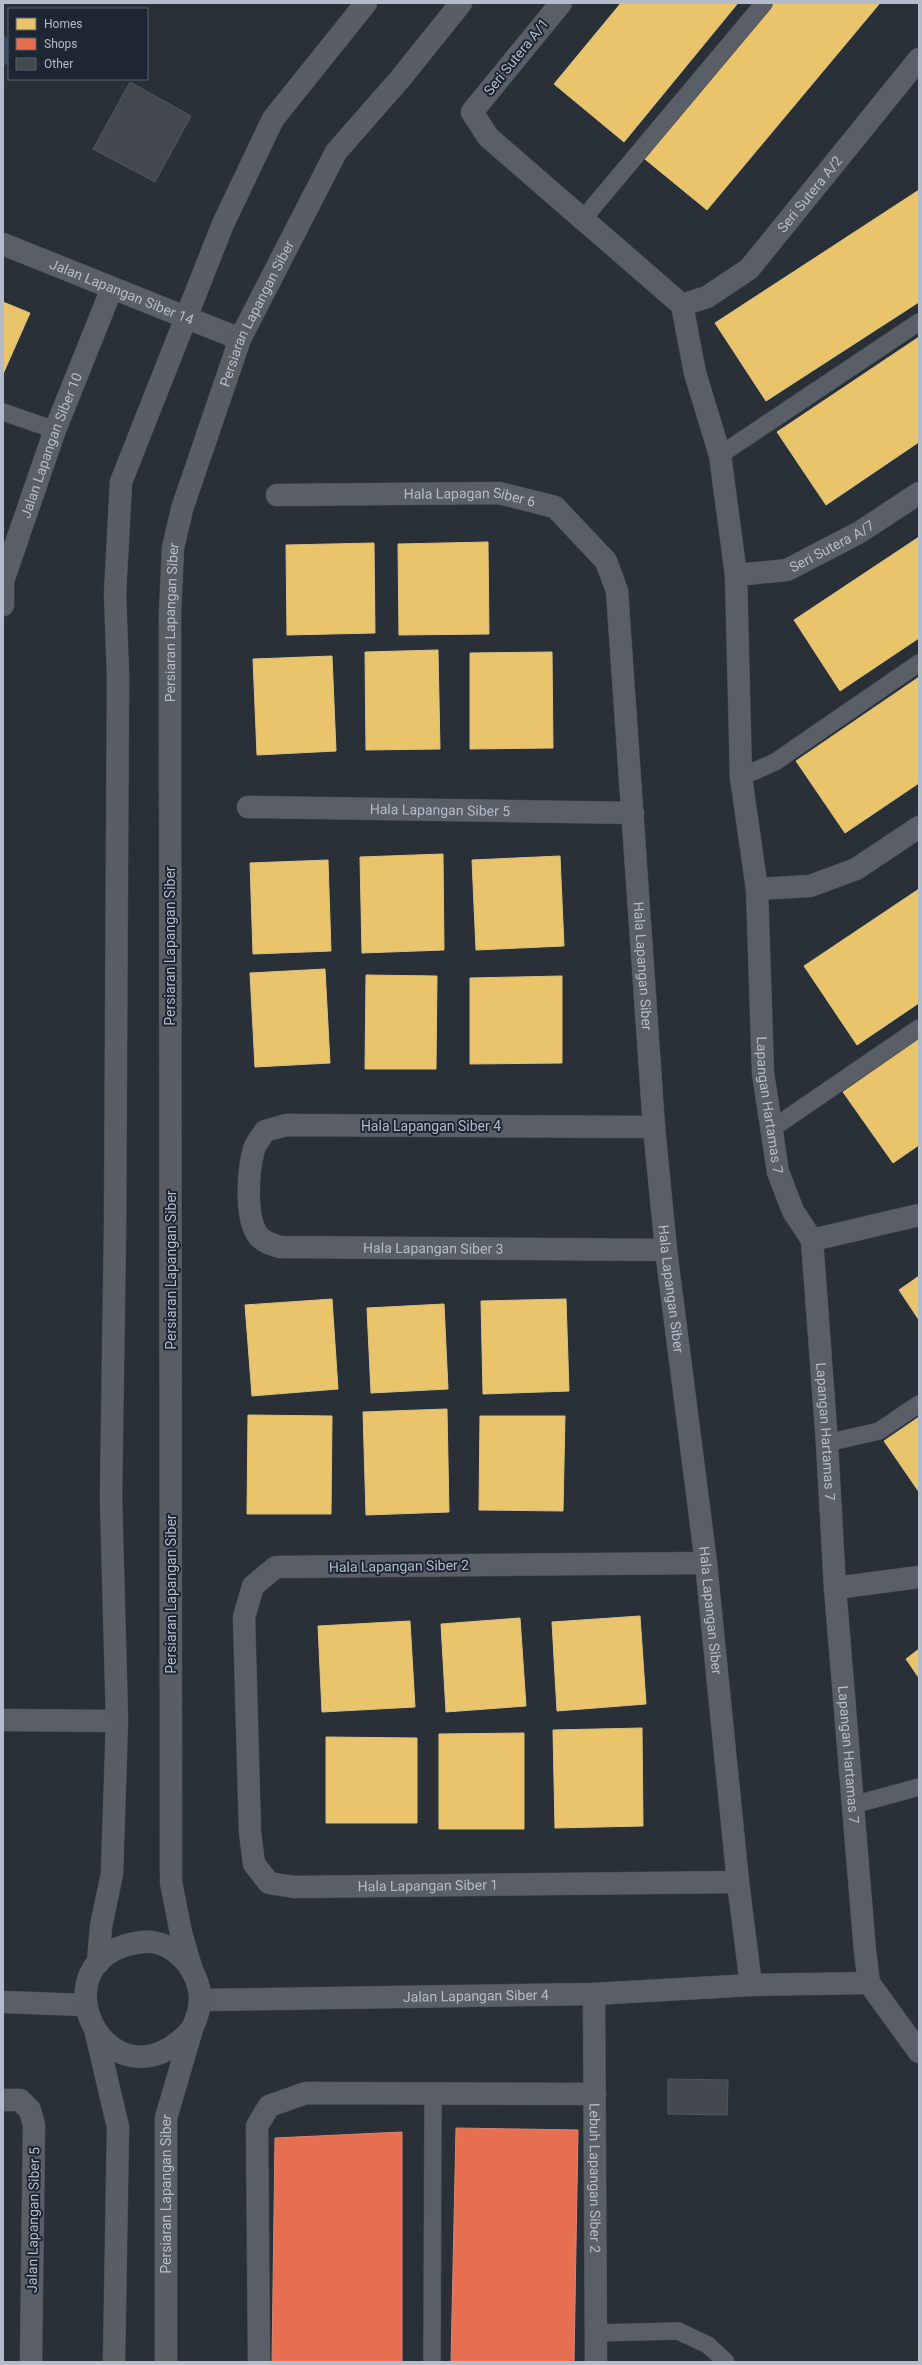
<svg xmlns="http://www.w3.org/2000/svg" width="922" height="2365" viewBox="0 0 922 2365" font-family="Roboto,sans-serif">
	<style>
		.water { fill: #384963 }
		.homes { fill: #e9c46a; stroke: #d9c286 }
		.shops { fill: #e76f51; stroke: #d88675 }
		.building { fill: #444950; stroke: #52575f }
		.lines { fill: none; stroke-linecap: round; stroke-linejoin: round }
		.lane-casing { stroke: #484c53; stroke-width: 18 }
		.street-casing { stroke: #484c53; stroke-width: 23 }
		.secondary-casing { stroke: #484c53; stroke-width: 23 }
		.lane { stroke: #5a5e66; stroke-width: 17 }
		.street { stroke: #5a5e66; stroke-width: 22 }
		.secondary { stroke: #595d64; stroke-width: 22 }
		.labels { text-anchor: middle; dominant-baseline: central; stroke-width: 4; stroke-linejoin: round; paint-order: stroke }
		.street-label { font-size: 14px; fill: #b4bcc9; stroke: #1d2633 }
	</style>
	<rect width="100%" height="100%" fill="#2a3038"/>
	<path class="water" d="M3,34L9,40V63L3,66Z"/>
	<path class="homes" d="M621,3H738L624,142L554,84Z
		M767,3H880L707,210L640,155Z
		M919,190V302L766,401L715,323Z
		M3,302L30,313L3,374Z
		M919,337V442L826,505L777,432Z
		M919,537V638L840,691L794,620Z
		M488,542L489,634L399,635L398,544Z
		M374,543L375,633L287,635L286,545Z
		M438,650L440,749L366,750L365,652Z
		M552,652L553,748L470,749V653Z
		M332,656L336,751L257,755L253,659Z
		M919,677V783L845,833L796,761Z
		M443,854L444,950L362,953L360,857Z
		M560,856L564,946L476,950L472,860Z
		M328,860L331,951L253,954L250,863Z
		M919,889V1003L857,1045L804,966Z
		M325,969L330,1063L255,1067L250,973Z
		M366,975L437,976L436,1069H365Z
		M562,976V1063L470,1064V978Z
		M919,1039V1145L893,1163L843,1092Z
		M919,1276V1320L899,1290Z
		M332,1299L338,1389L252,1396L245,1305Z
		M566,1299L569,1391L483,1394L481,1301Z
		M444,1304L448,1389L371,1393L367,1308Z
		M447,1409L449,1512L366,1515L363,1412Z
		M248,1415L332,1416L331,1514H247Z
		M480,1416H565L563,1511L479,1510Z
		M919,1417V1492L884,1441Z
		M640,1616L646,1704L557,1711L552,1622Z
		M520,1618L526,1706L446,1712L441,1624Z
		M410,1621L415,1707L322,1712L318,1626Z
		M919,1649V1678L906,1659Z
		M642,1728L643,1826L555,1828L553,1730Z
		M524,1733V1829H439V1734Z
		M326,1737L417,1738V1823H326Z"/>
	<path class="shops" d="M456,2128L578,2130L574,2362H451Z
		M402,2132V2362H272L275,2138Z"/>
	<path class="building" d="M130,82L191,116L155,182L93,149Z
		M668,2079L728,2080L727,2115L668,2114Z"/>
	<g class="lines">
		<g class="lane-casing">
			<path id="lane" d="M583,219L764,3
				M3,412L55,430
				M720,455L919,322
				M741,777L775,762L919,663
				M770,1130L919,1028
				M827,1443L879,1431L919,1404
				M853,1805L919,1787
				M596,2333L678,2331L708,2345L726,2362
				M432,2362L433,2094"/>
		</g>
		<g class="street-casing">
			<g id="street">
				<path id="s1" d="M561,3L472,112L488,137L682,305L695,373L720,455L736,575L741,777L757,889L763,1073L778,1172L793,1211L812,1240L827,1443L835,1588L865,1951L869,1983L919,2052"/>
				<path id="s2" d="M3,244L240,339"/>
				<path id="s3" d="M682,305L707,297L749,269L919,59"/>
				<path id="s4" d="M277,495L499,493L555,507L606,561L617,591L654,1127L666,1250L706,1563L738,1882L751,1985"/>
				<path id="s5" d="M736,575L787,570L860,532L919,493"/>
				<path id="s6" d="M3,605V581L35,488L55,430L112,288"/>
				<path id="s7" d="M248,807L633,813"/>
				<path d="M757,889L810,886L856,869L919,827"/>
				<path id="s8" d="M654,1127L286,1125L265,1131C262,1136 256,1143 254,1149C248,1170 245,1215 257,1234C262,1242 271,1244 280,1247L666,1250"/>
				<path d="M812,1240L919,1215"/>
				<path id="s9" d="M706,1563L276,1567L253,1586L244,1617L250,1832L254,1864L269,1883L294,1887L738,1882"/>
				<path d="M835,1588L919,1577"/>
				<path d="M3,1720L117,1721"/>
				<path id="s10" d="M594,1994L596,2362"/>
				<path id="s11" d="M200,2000L594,1994L751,1985L869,1983"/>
				<path d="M3,2002L85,2005"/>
				<path d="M3,2100H20L30,2110L34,2125L31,2362"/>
				<path d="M259,2362L257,2126L269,2106L306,2093L595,2094"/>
			</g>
		</g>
		<g class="secondary-casing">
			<g id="secondary">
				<path d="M98,1963L101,1926L112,1874L117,1721L111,1497L115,1230L118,675L115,594L121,482L223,224L273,119L366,3"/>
				<path id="s12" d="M191,1967L181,1933L171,1882L170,614L173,548L182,509L240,339L336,152L400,79L461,3"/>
				<path d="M96,2033L118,2127L114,2362"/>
				<path id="s13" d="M166,2362V2118L192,2029C196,2020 200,2010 200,2000C201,1971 173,1938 142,1942C28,1956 109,2121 192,2029"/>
			</g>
		</g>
		<use href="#lane" class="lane"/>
		<use href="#street" class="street"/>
		<use href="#secondary" class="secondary"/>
	</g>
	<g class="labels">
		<g class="street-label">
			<text transform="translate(516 57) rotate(-51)">Seri Sutera A/1</text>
			<text stroke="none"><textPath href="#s3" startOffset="173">Seri Sutera A/2</textPath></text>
			<text stroke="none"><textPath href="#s2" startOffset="128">Jalan Lapangan Siber 14</textPath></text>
			<text stroke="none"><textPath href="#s12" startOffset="1671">Persiaran Lapangan Siber</textPath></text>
			<text stroke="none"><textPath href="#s6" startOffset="168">Jalan Lapangan Siber 10</textPath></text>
			<text stroke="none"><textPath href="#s4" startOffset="193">Hala Lapagan Siber 6</textPath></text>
			<text stroke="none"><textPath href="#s5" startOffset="102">Seri Sutera A/7</textPath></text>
			<text stroke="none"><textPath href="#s12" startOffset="1347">Persiaran Lapangan Siber</textPath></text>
			<text stroke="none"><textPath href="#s7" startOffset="192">Hala Lapangan Siber 5</textPath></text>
			<text transform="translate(170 946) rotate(-90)">Persiaran Lapangan Siber</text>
			<text stroke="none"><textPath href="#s4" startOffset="762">Hala Lapangan Siber</textPath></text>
			<text stroke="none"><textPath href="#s1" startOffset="1235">Lapangan Hartamas 7</textPath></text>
			<text x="431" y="1126">Hala Lapangan Siber 4</text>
			<text stroke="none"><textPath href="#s8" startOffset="678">Hala Lapangan Siber 3</textPath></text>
			<text transform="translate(171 1270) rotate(-90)">Persiaran Lapangan Siber</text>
			<text stroke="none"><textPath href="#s4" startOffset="1086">Hala Lapangan Siber</textPath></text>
			<text stroke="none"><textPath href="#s1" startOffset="1571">Lapangan Hartamas 7</textPath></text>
			<text transform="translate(399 1566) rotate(-1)">Hala Lapangan Siber 2</text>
			<text transform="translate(171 1594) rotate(-90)">Persiaran Lapangan Siber</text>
			<text stroke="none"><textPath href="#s4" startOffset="1410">Hala Lapangan Siber</textPath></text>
			<text stroke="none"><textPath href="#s1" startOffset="1895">Lapangan Hartamas 7</textPath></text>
			<text stroke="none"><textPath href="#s9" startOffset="923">Hala Lapangan Siber 1</textPath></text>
			<text stroke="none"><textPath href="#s11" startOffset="276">Jalan Lapangan Siber 4</textPath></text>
			<text stroke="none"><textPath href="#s10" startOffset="184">Lebuh Lapangan Siber 2</textPath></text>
			<text stroke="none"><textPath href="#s13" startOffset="168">Persiaran Lapangan Siber</textPath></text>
			<text transform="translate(33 2220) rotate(-89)">Jalan Lapangan Siber 5</text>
		</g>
	</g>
	<rect width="922" height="2365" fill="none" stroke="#b4bcc9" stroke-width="8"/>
	<rect x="8" y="8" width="140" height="72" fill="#1d2633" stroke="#59626f"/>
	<rect x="16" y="18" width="20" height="12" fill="#e9c46a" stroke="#59626f"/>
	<text x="44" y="28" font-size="12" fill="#b4bcc9">Homes</text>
	<rect x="16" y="38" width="20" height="12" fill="#e76f51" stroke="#59626f"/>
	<text x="44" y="48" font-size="12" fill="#b4bcc9">Shops</text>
	<rect x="16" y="58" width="20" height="12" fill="#444950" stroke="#59626f"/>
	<text x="44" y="68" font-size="12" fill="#b4bcc9">Other</text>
</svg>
